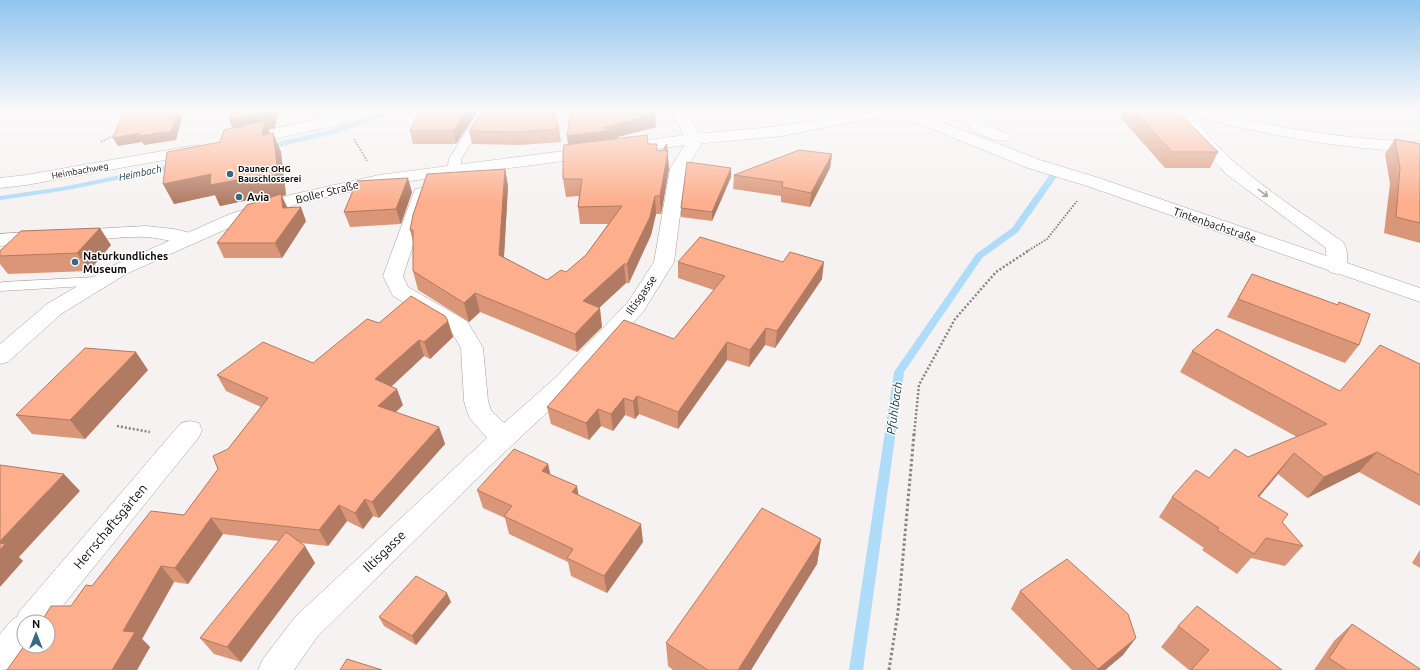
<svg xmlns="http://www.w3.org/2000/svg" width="1420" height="670" viewBox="0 0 1420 670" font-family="Ubuntu,sans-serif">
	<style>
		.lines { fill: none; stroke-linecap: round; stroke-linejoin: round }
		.stream { fill: #aedcf9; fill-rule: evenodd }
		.service-casing { stroke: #a4a19f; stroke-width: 1 }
		.minor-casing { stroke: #a4a19f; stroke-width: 1 }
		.tertiary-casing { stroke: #a4a19f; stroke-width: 1 }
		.secondary-casing { stroke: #a4a19f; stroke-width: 1 }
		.path-far2 { stroke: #878483; stroke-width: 2; stroke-dasharray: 1.5 1.5; stroke-linecap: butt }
		.path-far1 { stroke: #878483; stroke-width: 2.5; stroke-dasharray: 2 2; stroke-linecap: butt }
		.path { stroke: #878483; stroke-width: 3; stroke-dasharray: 2.5 2.5; stroke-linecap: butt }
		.service { fill: #fff; fill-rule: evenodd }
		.minor { fill: #fff; fill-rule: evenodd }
		.tertiary { fill: #fff; fill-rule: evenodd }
		.secondary { fill: #fff; fill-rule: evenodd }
		.wall { fill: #da9678 }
		.shaded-wall { fill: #b17a62 }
		.building { fill: #fdae8c; stroke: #b17a62 }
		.oneway { stroke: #9e9e9d }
		.poi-dot { fill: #366986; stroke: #fff; stroke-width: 1.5 }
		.labels { text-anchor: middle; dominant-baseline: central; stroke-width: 3; stroke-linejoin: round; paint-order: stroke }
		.far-poi-label { font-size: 9px; font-weight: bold; fill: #0d0c0b; stroke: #fff; text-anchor: start }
		.far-street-label { font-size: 9px; fill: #0d0c0b; stroke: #fff }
		.far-water-label { font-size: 10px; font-style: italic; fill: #14384c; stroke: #fff }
		.street-label { font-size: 11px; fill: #0d0c0b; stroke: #fff }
		.poi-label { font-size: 11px; font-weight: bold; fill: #0d0c0b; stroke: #fff; text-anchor: start }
		.water-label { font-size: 12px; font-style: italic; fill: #14384c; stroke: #fff }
		.near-street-label { font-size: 13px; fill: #0d0c0b; stroke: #fff }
	</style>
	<rect width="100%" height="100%" fill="#f6f2f1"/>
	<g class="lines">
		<path class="stream" d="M390,111H398L334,134L265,150L261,148L262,146L329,130Z
			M179,163H182V167L62,191L0,200V196L62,187Z
			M1051,173H1057L1058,175L1018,232L982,258L904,372L863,670H849L894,372L976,254L1012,228Z"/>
		<g class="service-casing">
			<path id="service" d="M479,111H491L461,159V170L459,173H449L447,170L449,159Z
				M97,277L103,279L105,282L103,285L0,291V283L3,282Z"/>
		</g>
		<g class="minor-casing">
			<path id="minor" d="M357,111H380L377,114L339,125L244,145L238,143L236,140L238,137L244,135Z
				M671,111H686L702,139V143L686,169L674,262L643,312L572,389L490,466L317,637L294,670H258L263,659L295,617L487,438L471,420L468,414L464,401L461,348L451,331L393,296L383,276L415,189L421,188L427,189L430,193L403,276L408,287L467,321L483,348L488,401L491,410L504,423L556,377L628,302L654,262L670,169L686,143V139Z
				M1181,111C1211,106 1248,121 1277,126C1325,135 1372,140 1420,142V152C1344,149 1271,136 1198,117C1208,154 1310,218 1343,242C1348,249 1349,265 1344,272L1337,274L1330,272L1327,268L1326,248L1226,174L1195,140L1184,123Z
				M197,145L203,147L205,150L203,153L26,185L0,188V178L26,175Z
				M146,226L174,229L194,234L196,238L194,242C183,245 161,238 147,237C123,236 99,240 75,242L68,240L66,236L68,232L75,230Z
				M42,231L49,233L51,237L49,241L0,246V234Z
				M190,421L199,423L202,430L199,437L48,624V622H24V646H30L11,669L0,670V634L13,619L17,617L19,612L181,423Z"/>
		</g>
		<g class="tertiary-casing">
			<path id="tertiary" d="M953,111H965L989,126L1008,134L1010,137L1008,140C991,145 967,125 954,116L951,113Z
				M920,114L1040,160L1099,178L1420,288V302L1087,186L1028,168L915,122L912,119L915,116Z"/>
		</g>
		<g class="secondary-casing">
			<path id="secondary" d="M861,111H905L928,115L944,114L952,111H969L960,119L938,124L918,123L894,117L866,119L782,136L694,144L379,185L301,203L242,222L126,274L61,314L8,362L0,364V344L47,304L112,266L230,214L290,195L379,175L694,134L782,126Z"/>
		</g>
		<path class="path-far2" d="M568,111L571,117
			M354,139L367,161
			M101,142L116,134
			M1026,252L1047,239L1077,201"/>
		<path class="path-far1" d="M117,426L150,432
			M914,435L919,385L955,319L996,272L1028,251"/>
		<path class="path" d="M889,670L898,612L914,434"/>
		<use href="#service" class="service"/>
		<use href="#minor" class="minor"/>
		<use href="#tertiary" class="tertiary"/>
		<use href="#secondary" class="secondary"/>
	</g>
	<path class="wall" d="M232,111H278L275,128L268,129L270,133L281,152L286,195L282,196L287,208L306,221L282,258H224L217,243L268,199L267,196L220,206L215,195L174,204L220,142L233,128L229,120Z
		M419,111H478L456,144H413L410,131Z
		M1124,111H1177L1218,152L1210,168H1165L1121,118Z
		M655,114L656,127L618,137V138L648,144L657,150L667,151L669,169L661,214H656L651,235L629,283H626L599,308L602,327L577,352L480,312L469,322L418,290L413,271V241L410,230L505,169L508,186L504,257L547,280L566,272L586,255L608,224H580L578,207L579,196L566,197L563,179L568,145L567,136Z
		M559,129L561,142L520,145L472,144L469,131Z
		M1395,139L1420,144V243L1384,233L1390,184L1385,154Z
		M832,154L830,168L810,207L781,202V196L733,189L734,175Z
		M731,177L712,221L681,217V208Z
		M412,192L401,224L350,227L344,212Z
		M111,245L89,271L8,274L0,264V251Z
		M678,262L822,279L775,348L765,345L749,367L727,360L678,429L639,414L635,419L625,415L613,431L601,426L589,440L551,424L547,407L674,339L714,290L678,278Z
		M1252,274L1337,305L1339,302L1359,345L1345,363L1227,317Z
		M448,321L453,337L430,359L424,356L391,387L403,405L396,412L439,427L445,444L379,518L373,516L363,529L347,521L328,546L301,543L315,563L241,662L214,654L200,638L279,541L223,534L188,584L174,582L142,639L150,647L137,670H7L92,586L184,515L218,469L228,449L261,407L226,391L217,375L313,363L379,323Z
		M1192,351L1340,391L1420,364V506L1359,472L1307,498L1278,474L1259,497L1282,522L1303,546L1285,566L1251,558L1237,574L1202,550L1204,548L1159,517L1172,497L1248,457L1297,437L1180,372Z
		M148,370L85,439L32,434L16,415Z
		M548,464L550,474L643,542L607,593L571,576L568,562L509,534L505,518L483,508L477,490Z
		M821,539L817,564L751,670H673L668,666L666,643Z
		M1420,550V568L1412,563Z
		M1020,591L1123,655L1105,670H1072L1011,609Z
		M451,602L416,645L384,626L379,617Z
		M1352,624L1420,670H1314L1334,641Z
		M1178,626L1282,670H1189L1161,647Z"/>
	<path class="shaded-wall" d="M178,111H184L176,140L144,145L142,142L118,146L113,138L140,133Z
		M269,111H278L275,128L268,129L273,141L236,135L229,120Z
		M467,111H478L456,144L453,131Z
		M655,114L656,127L618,137V142L569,149L567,136L603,128Z
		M273,133L281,152L286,195L282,196L288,209L289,222L268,200L267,196L220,206L215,195L174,204L163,184L211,174L263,175Z
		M667,144L669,169L661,214L660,196L665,151Z
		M832,154L830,168L810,207L811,193Z
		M731,168V177L712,221V212Z
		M505,169L508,186L503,273L499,255Z
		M408,178L412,192L401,224L396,209Z
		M655,196L656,214L651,235L629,283L627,264Z
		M301,207L306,221L282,258L275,243Z
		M100,228L111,245L89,271L77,253Z
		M824,262L822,279L775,348L777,331Z
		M624,264L626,283L586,320L583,301Z
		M475,293L480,312L469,322L464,303Z
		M600,308L602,327L577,352L575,334Z
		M448,321L453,337L430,359L424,342Z
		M766,328L765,345L749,367L750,350Z
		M419,340L424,356L381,396L375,379Z
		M727,342V360L678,429V412Z
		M136,352L148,370L85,439L70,420Z
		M397,389L403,405L385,422L378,406Z
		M637,396L639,414L635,419L633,401Z
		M624,398L625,415L613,431L611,414Z
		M598,409L601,426L589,440L586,423Z
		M439,427L445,444L379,518L372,502Z
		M1377,452L1359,472L1307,498L1324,477Z
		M1294,453L1278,474L1242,517L1258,496Z
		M548,464L552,482L542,471Z
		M64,474L80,491L19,557L23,561L0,587V541Z
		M577,486L580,504L572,492Z
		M365,499L373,516L363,529L355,513Z
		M339,505L347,521L328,546L319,530Z
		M211,518L223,534L188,584L175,568Z
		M641,524L643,542L607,593L604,576Z
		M821,539L817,564L751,670H738Z
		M305,546L315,563L241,662L227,647Z
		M161,566L174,582L142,639L150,647L137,670H112L123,631Z
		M447,593L451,602L416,645L412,636Z
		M1136,638L1123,655L1105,670H1097Z"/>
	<path class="building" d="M124,111H178L171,131L139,136L140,133L113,138Z
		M232,111H269V112L229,120Z
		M419,111H467L453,131H410Z
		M482,111H553L559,129L517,132L469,131Z
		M571,111H654L655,114L603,128L617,129L567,136Z
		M1134,111H1177L1218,152H1172Z
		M265,121L262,135L273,133L278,174L259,180L263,175L210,185L211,174L163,184L167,152L220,142L224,130Z
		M647,135L648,144H657L656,150L662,151L667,144L665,151H668L660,196H655L650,217L627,264H624L583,301L600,308L575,334L475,293L464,303L413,271V230H410L413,215L427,174L505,169L499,255L547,280L561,270L566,272L586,255L622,206L578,207L582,179H563V154L564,145Z
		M1395,139L1420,144V223L1396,217L1400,168Z
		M799,150L832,154L811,193L782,187L783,182L734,175Z
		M687,162L731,168L712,212L681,208Z
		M408,178L396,209L344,212L357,181Z
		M281,194L283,208L301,207L275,243H217L247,205Z
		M100,228L77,253L0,256V251L21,231Z
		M700,237L783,262L790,252L824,262L777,331L766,328L750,350L727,342L678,412L637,396L633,401L624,398L611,414L598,409L586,423L547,407L624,320L674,339L725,276L678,262Z
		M1252,274L1338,305L1339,302L1370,314L1359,345L1238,299Z
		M411,296L445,316L448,321L424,342L419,340L375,379L397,389L378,406L439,427L372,502L365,499L355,513L339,505L319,530L211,518L175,568L161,566L123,631L135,632L112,670H7L24,646H48V622H41L51,606H71L86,585L92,586L151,511L184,515L218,469L213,456L228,449L268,398L217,375L263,342L313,363L367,319L379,323Z
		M1217,329L1340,391L1380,345L1420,364V475L1377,452L1324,477L1294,453L1258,496L1288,514L1282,522L1303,546L1266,538L1254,554L1217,530L1219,528L1172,497L1196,470L1209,478L1235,449L1248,457L1327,424L1192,351Z
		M85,348L136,352L70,420L16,415Z
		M514,449L548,464L542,471L577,486L572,492L641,524L604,576L567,558L573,549L504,516L512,506L477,490Z
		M0,465L64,474L0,541Z
		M762,508L821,539L738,670H708L666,643Z
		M286,532L305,546L227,647L200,638Z
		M0,543L5,544L0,550Z
		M1067,559L1128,614L1136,638L1098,669L1020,591Z
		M416,576L447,593L412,636L379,617Z
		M1197,606L1282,670H1191L1209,650L1178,626Z
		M1352,624L1420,669V670H1347L1329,658Z
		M347,659L382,670H340Z"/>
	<defs><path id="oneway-shaft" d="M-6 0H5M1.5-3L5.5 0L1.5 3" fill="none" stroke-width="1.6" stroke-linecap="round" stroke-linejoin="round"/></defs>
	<use class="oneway" href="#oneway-shaft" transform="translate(1263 193) rotate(37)"/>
	<linearGradient id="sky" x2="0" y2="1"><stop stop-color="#91c4ef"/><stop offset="0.54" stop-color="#fbf9f9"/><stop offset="1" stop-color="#fbf9f9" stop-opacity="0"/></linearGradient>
	<rect width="1420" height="204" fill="url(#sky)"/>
	<g class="poi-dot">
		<circle cx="230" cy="174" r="4"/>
		<circle cx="239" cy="197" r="4"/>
		<circle cx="75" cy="262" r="4"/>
	</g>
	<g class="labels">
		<g class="far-poi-label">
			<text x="238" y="169">Dauner OHG<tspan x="238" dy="10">Bauschlosserei</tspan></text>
		</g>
		<g class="far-street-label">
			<text transform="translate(80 171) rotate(-10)">Heimbachweg</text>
		</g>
		<g class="far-water-label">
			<text transform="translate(140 173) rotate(-12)">Heimbach</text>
		</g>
		<g class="street-label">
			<text transform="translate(327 192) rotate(-14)">Boller Straße</text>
			<text transform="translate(1215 225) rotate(19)">Tintenbachstraße</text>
			<text transform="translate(641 295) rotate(-55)">Iltisgasse</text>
		</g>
		<g class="poi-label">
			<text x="247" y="197">Avia</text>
			<text x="83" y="256">Naturkundliches<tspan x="83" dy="13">Museum</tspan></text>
		</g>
		<g class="water-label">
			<text transform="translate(894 408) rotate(-82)">Pfuhlbach</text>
		</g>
		<g class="near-street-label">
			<text transform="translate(110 526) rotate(-50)">Herrschaftsgärten</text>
			<text transform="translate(384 551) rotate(-44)">Iltisgasse</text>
		</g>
	</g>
	<g transform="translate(36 634)"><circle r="19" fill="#ffffff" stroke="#9e9e9d"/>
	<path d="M0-3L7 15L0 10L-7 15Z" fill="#366986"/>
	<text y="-6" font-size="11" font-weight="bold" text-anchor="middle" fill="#0d0c0b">N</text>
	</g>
</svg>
